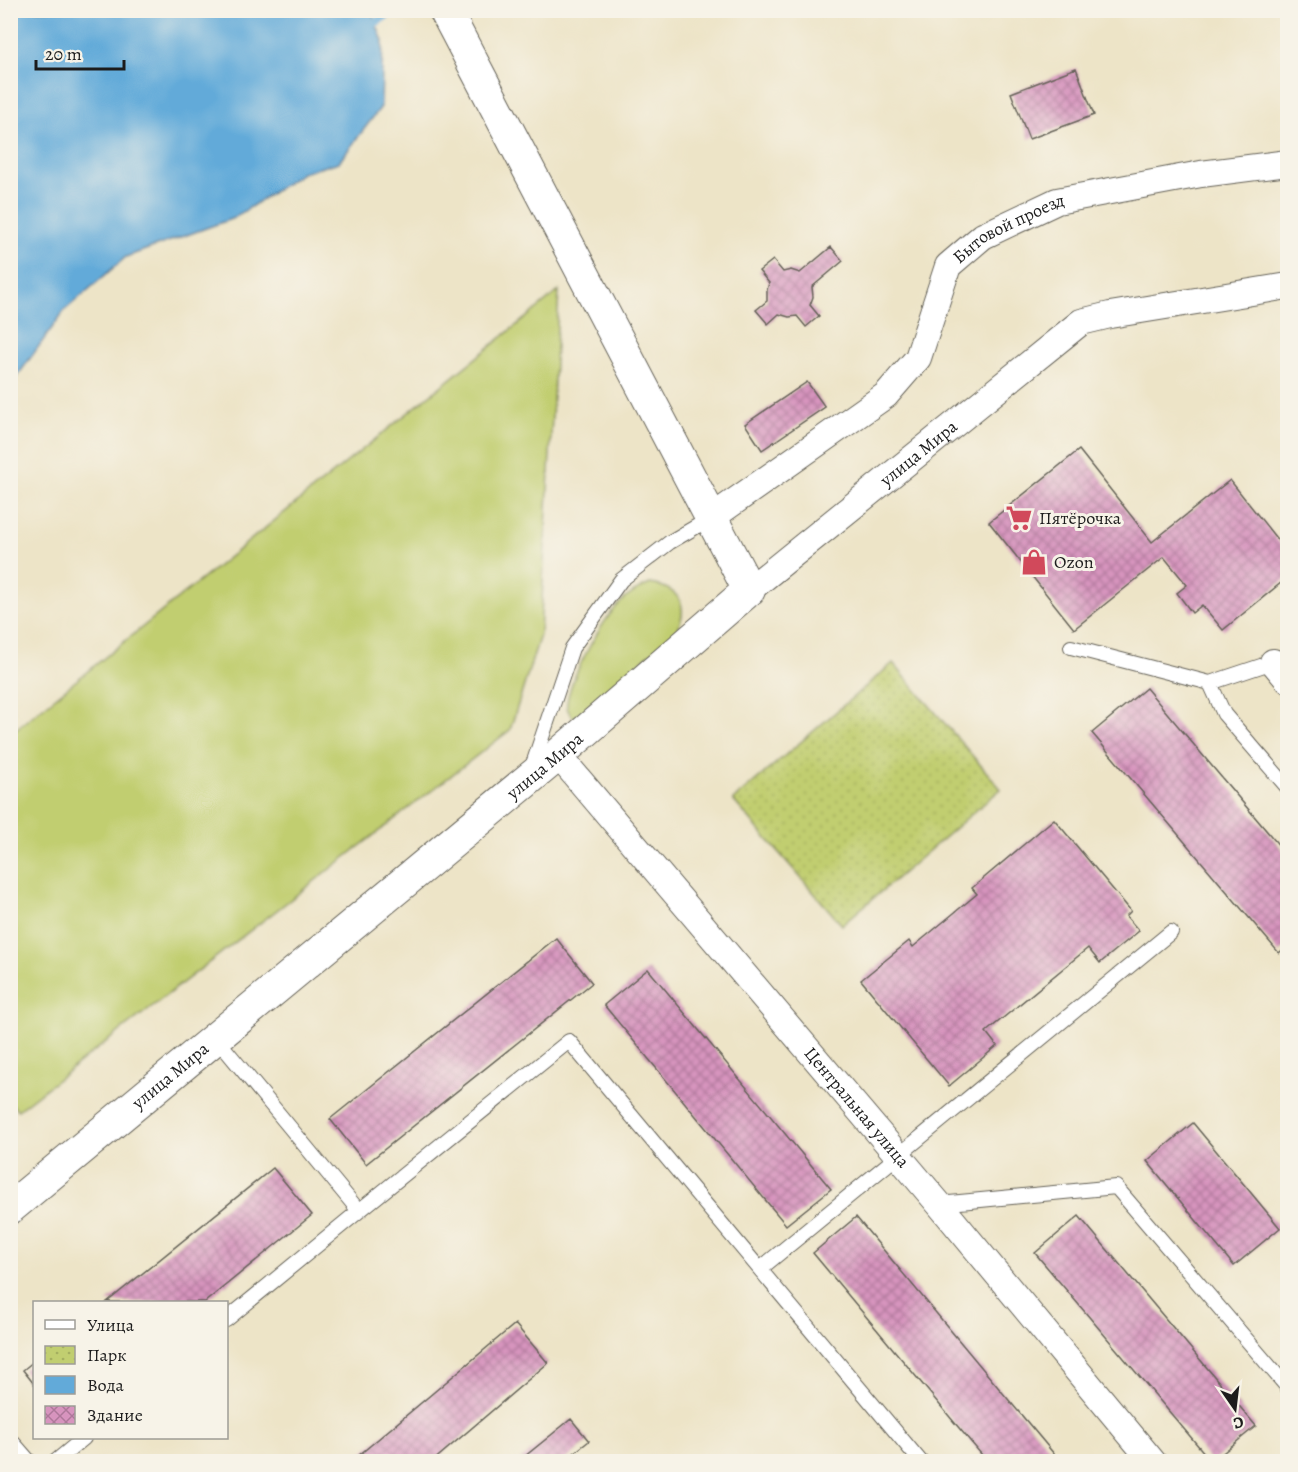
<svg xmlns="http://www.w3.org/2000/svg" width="1298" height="1472" viewBox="0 0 1298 1472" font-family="Alegreya,serif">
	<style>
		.grass { fill: #c1ce70; stroke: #6e7546; stroke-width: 1.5 }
		.park { fill: url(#park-dots); stroke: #6e7546; stroke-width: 1.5 }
		.water { fill: #62aad9; stroke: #3f637a; stroke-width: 1.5 }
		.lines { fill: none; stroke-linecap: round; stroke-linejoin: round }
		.stream { stroke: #62aad9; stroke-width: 9 }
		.building { fill: url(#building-cross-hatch) }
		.service-casing { stroke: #656258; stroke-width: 16 }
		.minor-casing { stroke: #656258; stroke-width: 28 }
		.tertiary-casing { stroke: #656258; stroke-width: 34 }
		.service { stroke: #fff; stroke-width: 14 }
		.minor { stroke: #fff; stroke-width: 26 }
		.tertiary { stroke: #fff; stroke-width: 32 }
		.labels { text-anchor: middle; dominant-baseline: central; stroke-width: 6; stroke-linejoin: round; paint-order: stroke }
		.street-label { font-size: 18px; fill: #1c1c1c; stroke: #f7f3e8 }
		.poi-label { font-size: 18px; fill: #1c1c1c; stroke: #f7f3e8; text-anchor: start }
	</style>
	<defs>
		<pattern id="park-dots" width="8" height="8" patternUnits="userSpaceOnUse" patternTransform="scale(1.5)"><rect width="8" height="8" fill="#c1ce70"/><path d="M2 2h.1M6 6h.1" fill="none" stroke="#a5b060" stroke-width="1.8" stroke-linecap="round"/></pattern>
		<pattern id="building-cross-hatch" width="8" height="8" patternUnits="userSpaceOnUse" patternTransform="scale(1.5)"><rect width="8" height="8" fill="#d794be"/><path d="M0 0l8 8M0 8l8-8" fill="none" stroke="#ae789a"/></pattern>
	</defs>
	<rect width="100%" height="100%" fill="#f7f3e8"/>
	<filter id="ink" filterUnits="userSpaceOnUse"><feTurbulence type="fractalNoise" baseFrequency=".0167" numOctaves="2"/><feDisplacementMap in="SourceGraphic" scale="12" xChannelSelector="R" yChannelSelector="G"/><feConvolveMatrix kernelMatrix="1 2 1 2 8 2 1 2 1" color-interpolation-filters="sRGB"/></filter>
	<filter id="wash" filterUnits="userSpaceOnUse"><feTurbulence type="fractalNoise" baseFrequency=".008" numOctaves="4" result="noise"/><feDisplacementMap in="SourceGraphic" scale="24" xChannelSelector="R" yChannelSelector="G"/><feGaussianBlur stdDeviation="1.35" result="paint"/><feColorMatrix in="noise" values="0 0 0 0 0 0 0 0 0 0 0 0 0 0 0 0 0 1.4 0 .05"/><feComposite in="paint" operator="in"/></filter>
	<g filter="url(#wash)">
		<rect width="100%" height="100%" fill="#ede4c7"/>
		<path class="grass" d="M559,291L540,635L510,730L18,1110L10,1103L11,733Z
			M650,584C680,588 690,606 676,632L574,718C569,713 566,709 567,702C571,676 601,622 619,604C629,594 638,589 650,584Z"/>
		<path class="park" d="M893,663L1001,789L842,925L733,800Z"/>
		<path class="water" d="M23,10L371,11L383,41L381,107L339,162L302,173L234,218L126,257L65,310L11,385L10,14Z"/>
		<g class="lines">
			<path class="stream" d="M376,22L394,10"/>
		</g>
		<g id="blocks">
			<path class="building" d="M1076,68L1094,115L1029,139L1011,93Z
				M831,247L843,261L812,287L813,297L810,305L819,316L806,327L797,316L789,317L779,314L768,324L756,310L767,301V290L769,283L759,271L773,260L783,272L791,270L800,273Z
				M807,382L825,407L762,450L745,424Z
				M1079,450L1152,542L1230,480L1287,552V578L1223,630L1202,605L1192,613L1177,593L1187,585L1164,557L1074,629L989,522Z
				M1146,688L1287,855V946L1279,953L1092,733Z
				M1054,819L1131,911L1126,916L1139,931L1100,963L1088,948L986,1032L997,1046L949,1086L861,980L909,941L913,947L977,894L972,888Z
				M556,938L592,983L366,1164L330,1119Z
				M648,969L831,1189L786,1225L604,1005Z
				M1193,1123L1280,1228L1234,1266L1147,1161Z
				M273,1168L312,1215L205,1302H107Z
				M1079,1216L1256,1426L1213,1461H1211L1035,1253Z
				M856,1217L997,1386L1060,1461H987L954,1422L813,1253Z
				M515,1324L548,1363L433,1461H352Z
				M34,1361V1384L23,1370Z
				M571,1419L589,1441L564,1461H519Z"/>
		</g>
	</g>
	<g filter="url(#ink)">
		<use href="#blocks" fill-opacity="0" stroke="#656258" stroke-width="1.5"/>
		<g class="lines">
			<g class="service-casing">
				<path id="service" d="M1071,647L1210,683L1273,662L1288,654
					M1210,683L1224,714L1288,788
					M532,767L572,648L621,580L670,542L711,518
					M216,1038L359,1211L569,1041L921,1462
					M939,1204L1116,1187L1288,1388
					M760,1269L1171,932
					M226,1320L359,1211
					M10,1439L30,1462
					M55,1462L84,1438
					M1280,1462L1288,1455"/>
			</g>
			<g class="minor-casing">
				<g id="minor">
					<path id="s1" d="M711,518L886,395L918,358L948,266L983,236L1057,201L1201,174L1288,163"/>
					<path id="s2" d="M749,590L1081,322L1110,315L1288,286"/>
					<path d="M1273,662L1288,680"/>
					<path id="s3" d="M558,755L939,1204L1153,1462"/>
				</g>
			</g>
			<g class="tertiary-casing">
				<g id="tertiary">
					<path id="s4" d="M10,1208L558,755L749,590L445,10"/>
				</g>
			</g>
			<use href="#service" class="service"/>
			<use href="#minor" class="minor"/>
			<use href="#tertiary" class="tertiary"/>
		</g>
	</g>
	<defs>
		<g id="supermarket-bare" transform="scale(2.07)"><path d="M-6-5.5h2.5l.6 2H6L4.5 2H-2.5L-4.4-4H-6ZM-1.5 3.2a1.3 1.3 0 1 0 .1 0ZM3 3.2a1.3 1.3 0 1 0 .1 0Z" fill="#d1495b" stroke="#f7f3e8" stroke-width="2.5" paint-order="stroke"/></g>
		<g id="shop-bare" transform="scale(2.07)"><path d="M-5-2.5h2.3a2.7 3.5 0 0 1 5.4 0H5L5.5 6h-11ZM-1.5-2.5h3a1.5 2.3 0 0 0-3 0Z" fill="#d1495b" stroke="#f7f3e8" stroke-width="2.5" paint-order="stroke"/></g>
	</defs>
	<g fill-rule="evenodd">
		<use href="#supermarket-bare" x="1019" y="518"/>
		<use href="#shop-bare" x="1034" y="562"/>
	</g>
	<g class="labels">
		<g class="street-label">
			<text stroke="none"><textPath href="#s1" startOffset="432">Бытовой проезд</textPath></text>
			<text stroke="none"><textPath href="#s2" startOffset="218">улица Мира</textPath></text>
			<text stroke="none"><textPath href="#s4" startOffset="694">улица Мира</textPath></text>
			<text stroke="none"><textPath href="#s4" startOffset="208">улица Мира</textPath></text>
			<text stroke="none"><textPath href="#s3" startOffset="462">Центральная улица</textPath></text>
		</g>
		<g class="poi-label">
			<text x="1039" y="518">Пятёрочка</text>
			<text x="1054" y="562">Ozon</text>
		</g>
	</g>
	<rect width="1298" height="1472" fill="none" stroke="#f7f3e8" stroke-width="36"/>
	<rect x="33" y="1301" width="195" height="138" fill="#f7f3e8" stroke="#9f9d96" stroke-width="1.5"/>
	<rect x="45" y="1320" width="30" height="9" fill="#ffffff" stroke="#9f9d96" stroke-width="1.5"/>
	<text x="87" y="1331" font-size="18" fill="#1c1c1c">Улица</text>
	<rect x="45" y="1346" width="30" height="18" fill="url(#park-dots)" stroke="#9f9d96" stroke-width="1.5"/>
	<text x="87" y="1361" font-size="18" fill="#1c1c1c">Парк</text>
	<rect x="45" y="1376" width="30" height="18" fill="#62aad9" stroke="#9f9d96" stroke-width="1.5"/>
	<text x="87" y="1391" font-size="18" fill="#1c1c1c">Вода</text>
	<rect x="45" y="1406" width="30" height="18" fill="url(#building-cross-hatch)" stroke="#9f9d96" stroke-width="1.5"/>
	<text x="87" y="1421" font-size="18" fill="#1c1c1c">Здание</text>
	<g transform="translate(1235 1409) rotate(166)" stroke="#f7f3e8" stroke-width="4.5" paint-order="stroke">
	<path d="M0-4.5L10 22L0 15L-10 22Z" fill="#1c1c1c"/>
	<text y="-9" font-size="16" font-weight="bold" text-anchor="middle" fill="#1c1c1c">С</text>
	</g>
	<path d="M36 60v9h88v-9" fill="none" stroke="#1c1c1c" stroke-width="3"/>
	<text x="45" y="60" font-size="18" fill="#1c1c1c" stroke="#f7f3e8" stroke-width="4.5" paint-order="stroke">20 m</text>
</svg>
